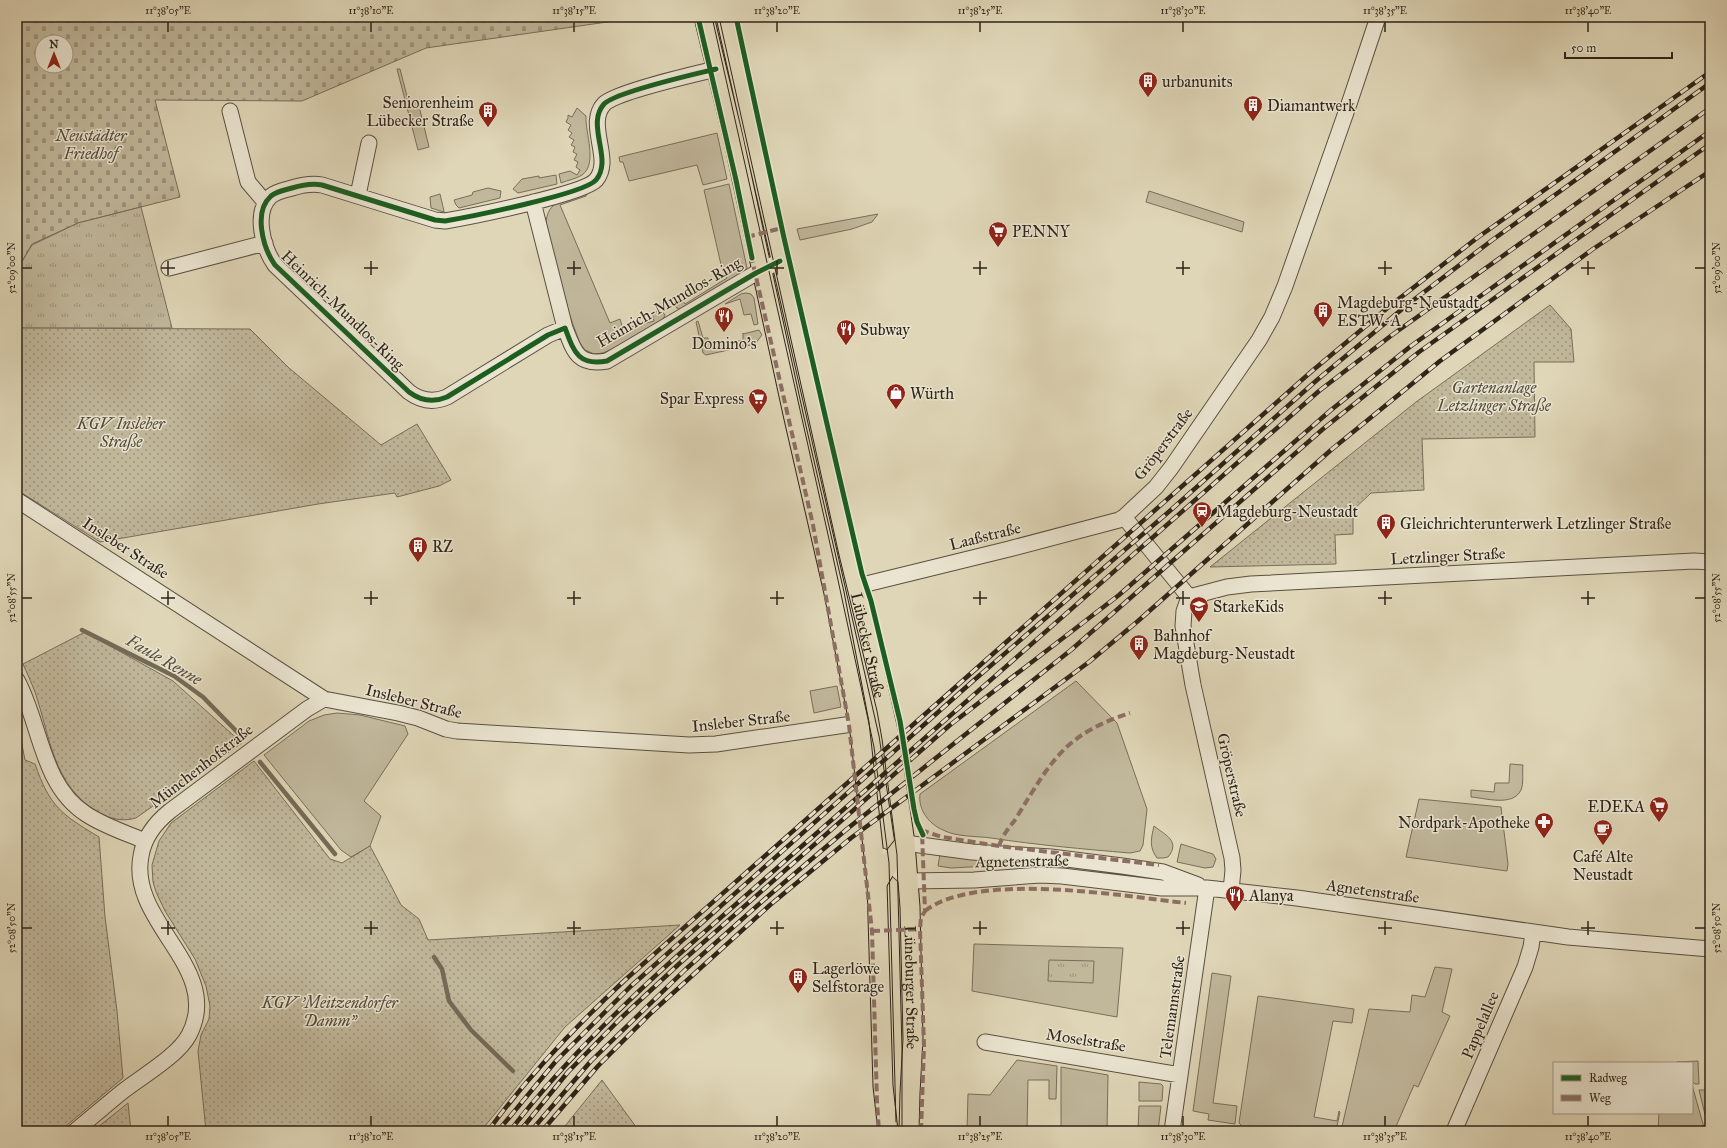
<svg xmlns="http://www.w3.org/2000/svg" width="1727" height="1148" viewBox="0 0 1727 1148" font-family="'IM FELL Great Primer',serif">
	<style>
		.grass { fill: #c1b89c; stroke: #786e5a }
		.cemetery { fill: url(#cemetery-stones); stroke: #786e5a; fill-rule: evenodd }
		.park { fill: url(#park-tufts); stroke: #786e5a }
		.garden { fill: url(#garden-dots); stroke: #786e5a }
		.lines { fill: none; stroke-linecap: round; stroke-linejoin: round }
		.stream { stroke: #746a57; stroke-width: 4.5 }
		.minor-casing { stroke: #5a5040; stroke-width: 17 }
		.major-casing { stroke: #2e2418; stroke-width: 21 }
		.minor { stroke: #eae4d0; stroke-width: 15 }
		.major { stroke: #dfd6b7; stroke-width: 19 }
		.tram { stroke: #2e2418; stroke-width: 1 }
		.rail-casing { stroke: #2e2418; stroke-width: 4.5 }
		.rail { stroke: #eae4d0; stroke-width: 3; stroke-dasharray: 9; stroke-linecap: butt }
		.quiet { stroke: #8d6e63; stroke-width: 4; stroke-dasharray: 8 4; stroke-linecap: butt }
		.cycleway-casing { stroke: #eae4d0; stroke-width: 8 }
		.cycleway { stroke: #1b5e20; stroke-width: 5 }
		.ticks { fill: none; stroke: #2e2418; stroke-width: 1.5 }
		.labels { text-anchor: middle; dominant-baseline: central; stroke-width: 3; stroke-linejoin: round; paint-order: stroke }
		.poi-label { font-size: 16px; fill: #2e2418; stroke: #eae4d0; text-anchor: start }
		.park-label { font-size: 16px; font-style: italic; fill: #534939; stroke: #eae4d0 }
		.street-label { font-size: 16px; fill: #2e2418; stroke: #eae4d0 }
		.water-label { font-size: 17px; font-style: italic; fill: #574d3d; stroke: #eae4d0 }
		.neatline { fill: none; stroke: #2e2418; stroke-width: 1.5 }
		.ticks-label { font-size: 10px; text-anchor: middle; fill: #2e2418 }
	</style>
	<defs>
		<pattern id="cemetery-stones" width="16" height="16" patternUnits="userSpaceOnUse"><rect width="16" height="16" fill="#c1b89c"/><path d="M2 7V4a2 2 0 0 1 4 0v3zM10 15v-3a2 2 0 0 1 4 0v3z" fill="#9d957e"/></pattern>
		<pattern id="park-tufts" width="24" height="20" patternUnits="userSpaceOnUse"><rect width="24" height="20" fill="#c1b89c"/><path d="M3 7l-1-3M5 7V3M7 7l1-3M15 17l-1-3M17 17v-4M19 17l1-3" fill="none" stroke="#9d957e"/></pattern>
		<pattern id="garden-dots" width="8" height="8" patternUnits="userSpaceOnUse"><rect width="8" height="8" fill="#c1b89c"/><path d="M2 2h.1M6 6h.1" fill="none" stroke="#9d957e" stroke-width="1.8" stroke-linecap="round"/></pattern>
	</defs>
	<rect width="100%" height="100%" fill="#dfd6b7"/>
	<filter id="stains"><feTurbulence type="fractalNoise" baseFrequency=".005" numOctaves="4"/><feColorMatrix values="0 0 0 0 .2 0 0 0 0 .09 0 0 0 0 .02 0 0 0 .5 -.17"/></filter>
	<radialGradient id="worn" r=".72"><stop offset=".6" stop-color="#630" stop-opacity="0"/><stop offset="1" stop-color="#630" stop-opacity=".3"/></radialGradient>
	<path class="grass" d="M397,69H400L409,104L418,102L429,147L418,150Z
		M577,108L586,116C585,133 598,164 582,175C576,179 568,180 561,183L559,174L570,171L577,175L580,170L576,167L578,162L574,160L577,154L573,152L575,147L571,145L574,140L569,137L572,133L568,130L571,125L566,122L568,118V115L572,117Z
		M717,133L727,179L703,185L697,165L629,181L623,162H620L619,157Z
		M556,175L557,184L518,193L513,189L522,179L539,176V178Z
		M729,184L747,268L744,272L683,310C678,309 675,308 674,303L679,295L685,304L727,278L722,269L704,190Z
		M488,188L501,191L500,198L459,208L456,205L454,200L472,195L473,192Z
		M1149,191L1244,222L1242,232L1146,202Z
		M587,193L586,196L560,205L610,323L620,319L623,329L654,321L652,312L662,311L665,315L661,324L646,334L603,353L594,354L585,350L580,343L566,306L546,225C546,199 568,199 587,193Z
		M440,194L444,211V212L431,208L430,197Z
		M878,214L872,222L852,229L800,240L797,229Z
		M746,293L751,294L754,298L758,324L754,325L751,314L744,315L740,299L725,304L741,294Z
		M698,321L703,338H708L710,348L743,340V333V334L759,330L762,335L755,344L706,355L703,353L696,322Z
		M1076,681L1117,723L1147,809L1143,845L1140,851L1130,853C1083,849 1037,845 991,838C976,836 956,837 943,830C929,824 918,810 920,794Z
		M837,686L841,707L814,713L810,691Z
		M337,713L360,715L405,726L408,734L364,801L381,816L370,846L351,857L341,850L264,755L309,721L324,715Z
		M1510,764L1523,765C1522,772 1524,783 1521,790C1513,807 1485,798 1471,797V790L1494,792L1495,783H1509Z
		M1419,799L1501,807L1508,864L1507,871L1406,857Z
		M1154,826C1165,835 1181,841 1168,857L1163,858H1157C1149,847 1151,839 1154,826Z
		M1181,844L1213,854L1216,859L1213,867L1205,868L1177,862Z
		M940,854L989,861V866L951,868L938,866Z
		M974,944L1123,948L1117,1017L972,991Z
		M1435,967L1452,969L1442,1012L1450,1016L1418,1087L1414,1085L1394,1131H1341L1369,1009L1410,1012L1412,995L1425,997Z
		M1212,973L1231,976L1213,1103L1237,1106L1235,1124L1208,1120L1209,1114L1193,1111Z
		M1258,996L1354,1009L1352,1023L1333,1021L1314,1117L1337,1121L1339,1111L1340,1112L1336,1131H1258L1245,1129L1239,1123Z
		M1017,1060L1057,1066L1056,1099H1049V1080H1028L1027,1131H967L968,1094L990,1095Z
		M1698,1061L1699,1084H1695L1692,1081V1063L1677,1062Z
		M1061,1067L1108,1075L1107,1131H1061Z
		M1139,1082L1161,1084L1163,1086L1162,1101H1139Z
		M1692,1085L1705,1131H1658L1659,1113H1692Z
		M1699,1090H1710V1131H1709Z
		M1139,1106H1161L1158,1131H1138Z"/>
	<path class="cemetery" d="M17,17H642L426,48L302,101L155,100L180,197L78,223L32,244L17,270ZM42,42H66V66H42Z"/>
	<path class="park" d="M141,207L172,328H17V270L32,245L78,223Z
		M1049,960L1094,961L1093,983L1048,981Z"/>
	<path class="garden" d="M1550,305L1571,329L1574,362H1534L1535,437L1422,439L1424,490L1371,493L1353,510V534L1335,535L1336,564L1210,567L1416,402Z
		M17,328L250,329L289,368L381,445L417,424L451,480L439,486L397,497L395,493L318,504L100,542L17,490Z
		M85,632L173,681L242,743L136,818C122,822 110,819 98,812C53,786 50,736 35,692C31,682 27,673 23,664Z
		M17,719L25,760L35,764C50,807 61,814 99,837L105,917L117,1011L123,1078L60,1131H17Z
		M254,761L330,859L342,863L370,846L387,878L401,905L419,919L428,940L680,925L565,1027L481,1131H206L198,1051L201,1035L209,1019L210,1006L206,986L195,959L165,911L156,892L153,882L152,865L159,841L171,823Z
		M602,1080L639,1131H561Z
		M128,1103L131,1131H93Z"/>
	<g class="lines">
		<path class="stream" d="M82,630L174,676L203,697L243,738
			M17,658L19,660
			M260,762L335,854
			M434,957L442,969L449,1001L471,1030L513,1071"/>
		<g class="minor-casing">
			<path id="minor" d="M716,69C695,74 616,92 604,104C595,114 597,127 599,139C601,152 606,168 596,180C584,194 469,217 445,221L435,220L322,185C311,183 302,185 292,188C285,190 277,191 271,196C253,212 263,248 275,265L409,392C421,401 433,403 447,397L548,335L565,328C574,352 578,366 607,361L756,273L780,261
				M230,111L248,182L265,202
				M358,195L369,143
				M533,202L565,328
				M169,268L265,243
				M17,500L324,699L398,713L418,718L446,729L457,731L689,745L716,744L859,723
				M1124,517L1189,597
				M854,587L1009,549L1119,520L1124,517L1156,487L1171,468L1259,340L1272,317L1285,286L1350,101L1378,17
				M1189,597L1227,587L1251,584L1694,561L1710,562
				M1189,597L1184,611L1183,626L1193,685L1232,858L1233,870L1231,891
				M17,680C41,724 41,785 86,814C104,826 126,833 145,841
				M905,843L972,852L1051,857L1122,866L1163,872L1198,885
				M882,856L909,881L974,880L1040,875L1062,876L1162,888H1207L1297,898L1568,937L1710,949
				M985,1042L1180,1075
				M75,1131C91,1118 106,1105 122,1092C141,1077 178,1056 189,1035C224,968 128,923 141,856C144,837 155,823 170,811L307,709L324,699
				M1172,1131L1207,888
				M1454,1131L1525,967L1531,947L1533,933"/>
		</g>
		<g class="major-casing">
			<g id="major">
				<path d="M704,17L733,137L793,414L834,593L859,723L877,883L883,1086L888,1131"/>
				<path id="s1" d="M726,17L889,735L905,843L910,907L913,1039L910,1093L909,1131"/>
				<path d="M877,883L889,863L905,843"/>
			</g>
		</g>
		<use href="#minor" class="minor"/>
		<use href="#major" class="major"/>
		<path class="tram" d="M712,17L833,557L874,747L889,863L896,1122
			M719,17L839,555L877,711L882,739L897,855L902,1049V1131"/>
		<g class="rail-casing">
			<path id="rail" d="M488,1131C528,1076 575,1027 625,980L1312,371L1391,305L1477,238L1710,72
				M498,1131L556,1061L630,987L973,681L1172,509L1317,380L1407,305L1491,241L1710,83
				M510,1131C559,1067 616,1011 676,957L1319,391L1392,335L1710,108
				M520,1131L568,1072L620,1019L680,963L950,725L1119,595L1331,410L1411,346L1710,131
				M531,1131L591,1061L686,969L766,898L847,829L1071,650L1323,429L1419,352L1710,144
				M542,1131L598,1066L651,1013L770,905L851,838L1089,662L1138,621L1331,450L1440,361L1593,249L1710,171"/>
		</g>
		<use href="#rail" class="rail"/>
		<path class="quiet" d="M747,237L782,228
			M751,255L813,525L849,725L872,931L877,1102L879,1131
			M921,830L942,837L999,846L1159,865
			M999,846C1004,831 1011,827 1018,815C1052,760 1065,734 1130,713
			M925,911C976,871 1123,896 1186,903
			M872,931L920,929
			M921,1131L924,1046L920,929L921,918L925,911L922,832"/>
		<g class="cycleway-casing">
			<path id="cycleway" d="M698,17L736,180L752,258
				M736,17L784,238L827,424L862,574L871,601L900,721L914,809L917,822L923,835
				M716,69C695,74 616,92 604,104C595,114 597,127 599,139C601,152 606,168 596,180C584,194 469,217 445,221L435,220L322,185C311,183 302,185 292,188C285,190 277,191 271,196C253,212 263,248 275,265L409,392C421,401 433,403 447,397L548,335L565,328C574,352 578,366 607,361L756,273L780,261"/>
		</g>
		<use href="#cycleway" class="cycleway"/>
	</g>
	<path class="ticks" d="M168,22V32M371,22V32M574,22V32M777,22V32M980,22V32M1183,22V32M1385,22V32M1588,22V32M168,261V275M371,261V275M574,261V275M777,261V275M980,261V275M1183,261V275M1385,261V275M1588,261V275M22,268H32M161,268H175M364,268H378M567,268H581M770,268H784M973,268H987M1176,268H1190M1378,268H1392M1581,268H1595M1695,268H1705M168,591V605M371,591V605M574,591V605M777,591V605M980,591V605M1183,591V605M1385,591V605M1588,591V605M22,598H32M161,598H175M364,598H378M567,598H581M770,598H784M973,598H987M1176,598H1190M1378,598H1392M1581,598H1595M1695,598H1705M168,921V935M371,921V935M574,921V935M777,921V935M980,921V935M1183,921V935M1385,921V935M1588,921V935M22,928H32M161,928H175M364,928H378M567,928H581M770,928H784M973,928H987M1176,928H1190M1378,928H1392M1581,928H1595M1695,928H1705M168,1116V1126M371,1116V1126M574,1116V1126M777,1116V1126M980,1116V1126M1183,1116V1126M1385,1116V1126M1588,1116V1126"/>
	<defs>
		<g id="building-pin" transform="scale(1)"><path d="M0 17L-7.5 6A9.5 9.5 0 1 1 7.5 6Z" fill="#8f2418" stroke="#eae4d0"/><path d="M-4-6H4V6H1V3H-1V6H-4ZM-2.5-4.3h1.7v1.8h-1.7ZM.8-4.3h1.7v1.8H.8ZM-2.5-1h1.7V.8h-1.7ZM.8-1h1.7V.8H.8Z" fill="#fff"/></g>
		<g id="supermarket-pin" transform="scale(1)"><path d="M0 17L-7.5 6A9.5 9.5 0 1 1 7.5 6Z" fill="#8f2418" stroke="#eae4d0"/><path d="M-6-5.5h2.5l.6 2H6L4.5 2H-2.5L-4.4-4H-6ZM-1.5 3.2a1.3 1.3 0 1 0 .1 0ZM3 3.2a1.3 1.3 0 1 0 .1 0Z" fill="#fff"/></g>
		<g id="restaurant-pin" transform="scale(1)"><path d="M0 17L-7.5 6A9.5 9.5 0 1 1 7.5 6Z" fill="#8f2418" stroke="#eae4d0"/><path d="M-5-6h1v4h1v-4h1v4h1v-4h1v5L-1.5 .5V6h-2V.5L-5-1ZM5-6V6H3V1.5H1.5Q1.5-4 5-6Z" fill="#fff"/></g>
		<g id="shop-pin" transform="scale(1)"><path d="M0 17L-7.5 6A9.5 9.5 0 1 1 7.5 6Z" fill="#8f2418" stroke="#eae4d0"/><path d="M-5-2.5h2.3a2.7 3.5 0 0 1 5.4 0H5L5.5 6h-11ZM-1.5-2.5h3a1.5 2.3 0 0 0-3 0Z" fill="#fff"/></g>
		<g id="station-pin" transform="scale(1)"><path d="M0 17L-7.5 6A9.5 9.5 0 1 1 7.5 6Z" fill="#8f2418" stroke="#eae4d0"/><path d="M-3-6H3Q5-6 5-4V2Q5 4 3 4L4.5 6H3L1.5 4h-3L-3 6H-4.5L-3 4Q-5 4-5 2V-4Q-5-6-3-6ZM-3.5-4v3h7v-3ZM-3.5 1v1.5H-2V1ZM2 1v1.5H3.5V1Z" fill="#fff"/></g>
		<g id="school-pin" transform="scale(1)"><path d="M0 17L-7.5 6A9.5 9.5 0 1 1 7.5 6Z" fill="#8f2418" stroke="#eae4d0"/><path d="M0-5L7-2L0 1L-7-2ZM-4 1L0 2.5L4 1V4Q0 6-4 4Z" fill="#fff"/></g>
		<g id="pharmacy-pin" transform="scale(1)"><path d="M0 17L-7.5 6A9.5 9.5 0 1 1 7.5 6Z" fill="#8f2418" stroke="#eae4d0"/><path d="M-2-6h4v4h4v4h-4v4h-4v-4h-4v-4h4Z" fill="#fff"/></g>
		<g id="cafe-pin" transform="scale(1)"><path d="M0 17L-7.5 6A9.5 9.5 0 1 1 7.5 6Z" fill="#8f2418" stroke="#eae4d0"/><path d="M-5.5-4.5H6V0H3Q3 3.5 0 3.5H-2.5Q-5.5 3.5-5.5 0ZM3-3.2v2h1.7v-2ZM-6 4.5H4V6H-6Z" fill="#fff"/></g>
	</defs>
	<g fill-rule="evenodd">
		<use href="#building-pin" x="1148" y="81"/>
		<use href="#building-pin" x="1253" y="105"/>
		<use href="#building-pin" x="488" y="111"/>
		<use href="#supermarket-pin" x="998" y="231"/>
		<use href="#building-pin" x="1323" y="311"/>
		<use href="#restaurant-pin" x="724" y="316"/>
		<use href="#restaurant-pin" x="846" y="329"/>
		<use href="#shop-pin" x="896" y="393"/>
		<use href="#supermarket-pin" x="758" y="398"/>
		<use href="#station-pin" x="1202" y="511"/>
		<use href="#building-pin" x="1386" y="523"/>
		<use href="#building-pin" x="418" y="546"/>
		<use href="#school-pin" x="1199" y="606"/>
		<use href="#building-pin" x="1139" y="644"/>
		<use href="#supermarket-pin" x="1659" y="806"/>
		<use href="#pharmacy-pin" x="1544" y="822"/>
		<use href="#cafe-pin" x="1603" y="829"/>
		<use href="#restaurant-pin" x="1235" y="895"/>
		<use href="#building-pin" x="798" y="977"/>
	</g>
	<g class="labels">
		<g class="poi-label">
			<text x="1162" y="81">urbanunits</text>
			<text x="474" y="102" text-anchor="end">Seniorenheim<tspan x="474" dy="18">Lübecker Straße</tspan></text>
			<text x="1267" y="105">Diamantwerk</text>
			<text x="1012" y="231">PENNY</text>
			<text x="1337" y="302">Magdeburg-Neustadt<tspan x="1337" dy="18">ESTW-A</tspan></text>
			<text x="860" y="329">Subway</text>
			<text x="724" y="343" text-anchor="middle">Domino's</text>
			<text x="910" y="393">Würth</text>
			<text x="744" y="398" text-anchor="end">Spar Express</text>
			<text x="1216" y="511">Magdeburg-Neustadt</text>
			<text x="1400" y="523">Gleichrichterunterwerk Letzlinger Straße</text>
			<text x="432" y="546">RZ</text>
			<text x="1213" y="606">StarkeKids</text>
			<text x="1153" y="635">Bahnhof<tspan x="1153" dy="18">Magdeburg-Neustadt</tspan></text>
			<text x="1645" y="806" text-anchor="end">EDEKA</text>
			<text x="1530" y="822" text-anchor="end">Nordpark-Apotheke</text>
			<text x="1603" y="856" text-anchor="middle">Café Alte<tspan x="1603" dy="18">Neustadt</tspan></text>
			<text x="1249" y="895">Alanya</text>
			<text x="812" y="968">Lagerlöwe<tspan x="812" dy="18">Selfstorage</tspan></text>
		</g>
		<g class="park-label">
			<text x="91" y="135">Neustädter<tspan x="91" dy="18">Friedhof</tspan></text>
			<text x="1494" y="387">Gartenanlage<tspan x="1494" dy="18">Letzlinger Straße</tspan></text>
			<text x="121" y="423">KGV Insleber<tspan x="121" dy="18">Straße</tspan></text>
			<text x="330" y="1002">KGV 'Meitzendorfer<tspan x="330" dy="18">Damm"</tspan></text>
		</g>
		<g class="street-label">
			<text transform="translate(669 302) rotate(-30)">Heinrich-Mundlos-Ring</text>
			<text transform="translate(343 310) rotate(44)">Heinrich-Mundlos-Ring</text>
			<text transform="translate(1163 444) rotate(-53)">Gröperstraße</text>
			<text transform="translate(985 536) rotate(-14)">Laaßstraße</text>
			<text transform="translate(126 548) rotate(33)">Insleber Straße</text>
			<text transform="translate(1448 556) rotate(-3)">Letzlinger Straße</text>
			<text stroke="none"><textPath href="#s1" startOffset="644">Lübecker Straße</textPath></text>
			<text transform="translate(414 701) rotate(14)">Insleber Straße</text>
			<text transform="translate(741 721) rotate(-6)">Insleber Straße</text>
			<text transform="translate(201 766) rotate(-38)">Münchenhofstraße</text>
			<text transform="translate(1232 775) rotate(77)">Gröperstraße</text>
			<text transform="translate(1022 861) rotate(-1)">Agnetenstraße</text>
			<text transform="translate(1373 891) rotate(8)">Agnetenstraße</text>
			<text stroke="none"><textPath href="#s1" startOffset="990">Lüneburger Straße</textPath></text>
			<text transform="translate(1172 1007) rotate(-82)">Telemannstraße</text>
			<text transform="translate(1480 1025) rotate(-67)">Pappelallee</text>
			<text transform="translate(1086 1040) rotate(9)">Moselstraße</text>
		</g>
		<g class="water-label">
			<text transform="translate(164 660) rotate(30)">Faule Renne</text>
		</g>
	</g>
	<rect width="1727" height="1148" fill="none" stroke="#dfd6b7" stroke-width="44"/>
	<rect x="1553" y="1062" width="140" height="52" fill="#eae4d0" stroke="#9f9786"/>
	<rect x="1561" y="1075" width="20" height="6" fill="#1b5e20" stroke="#9f9786"/>
	<text x="1589" y="1082" font-size="12" fill="#2e2418">Radweg</text>
	<rect x="1561" y="1095" width="20" height="6" fill="#8d6e63" stroke="#9f9786"/>
	<text x="1589" y="1102" font-size="12" fill="#2e2418">Weg</text>
	<g transform="translate(54 54)"><circle r="19" fill="#eae4d0" stroke="#9f9786"/>
	<path d="M0-3L7 15L0 10L-7 15Z" fill="#8f2418"/>
	<text y="-6" font-size="11" font-weight="bold" text-anchor="middle" fill="#2e2418">N</text>
	</g>
	<path d="M1565 52v6h107v-6" fill="none" stroke="#2e2418" stroke-width="2"/>
	<text x="1571" y="52" font-size="12" fill="#2e2418" stroke="#eae4d0" stroke-width="3" paint-order="stroke">50 m</text>
	<rect x="22" y="22" width="1683" height="1104" class="neatline"/>
	<g class="ticks-label">
		<text x="168" y="14">11°38'05"E</text>
		<text x="371" y="14">11°38'10"E</text>
		<text x="574" y="14">11°38'15"E</text>
		<text x="777" y="14">11°38'20"E</text>
		<text x="980" y="14">11°38'25"E</text>
		<text x="1183" y="14">11°38'30"E</text>
		<text x="1385" y="14">11°38'35"E</text>
		<text x="1588" y="14">11°38'40"E</text>
		<text transform="translate(11 268) rotate(-90)" y="4">52°09'00"N</text>
		<text transform="translate(1716 268) rotate(-90)" y="4">52°09'00"N</text>
		<text transform="translate(11 598) rotate(-90)" y="4">52°08'55"N</text>
		<text transform="translate(1716 598) rotate(-90)" y="4">52°08'55"N</text>
		<text transform="translate(11 928) rotate(-90)" y="4">52°08'50"N</text>
		<text transform="translate(1716 928) rotate(-90)" y="4">52°08'50"N</text>
		<text x="168" y="1140">11°38'05"E</text>
		<text x="371" y="1140">11°38'10"E</text>
		<text x="574" y="1140">11°38'15"E</text>
		<text x="777" y="1140">11°38'20"E</text>
		<text x="980" y="1140">11°38'25"E</text>
		<text x="1183" y="1140">11°38'30"E</text>
		<text x="1385" y="1140">11°38'35"E</text>
		<text x="1588" y="1140">11°38'40"E</text>
	</g>
	<rect width="100%" height="100%" filter="url(#stains)"/>
	<rect width="100%" height="100%" fill="url(#worn)"/>
</svg>
